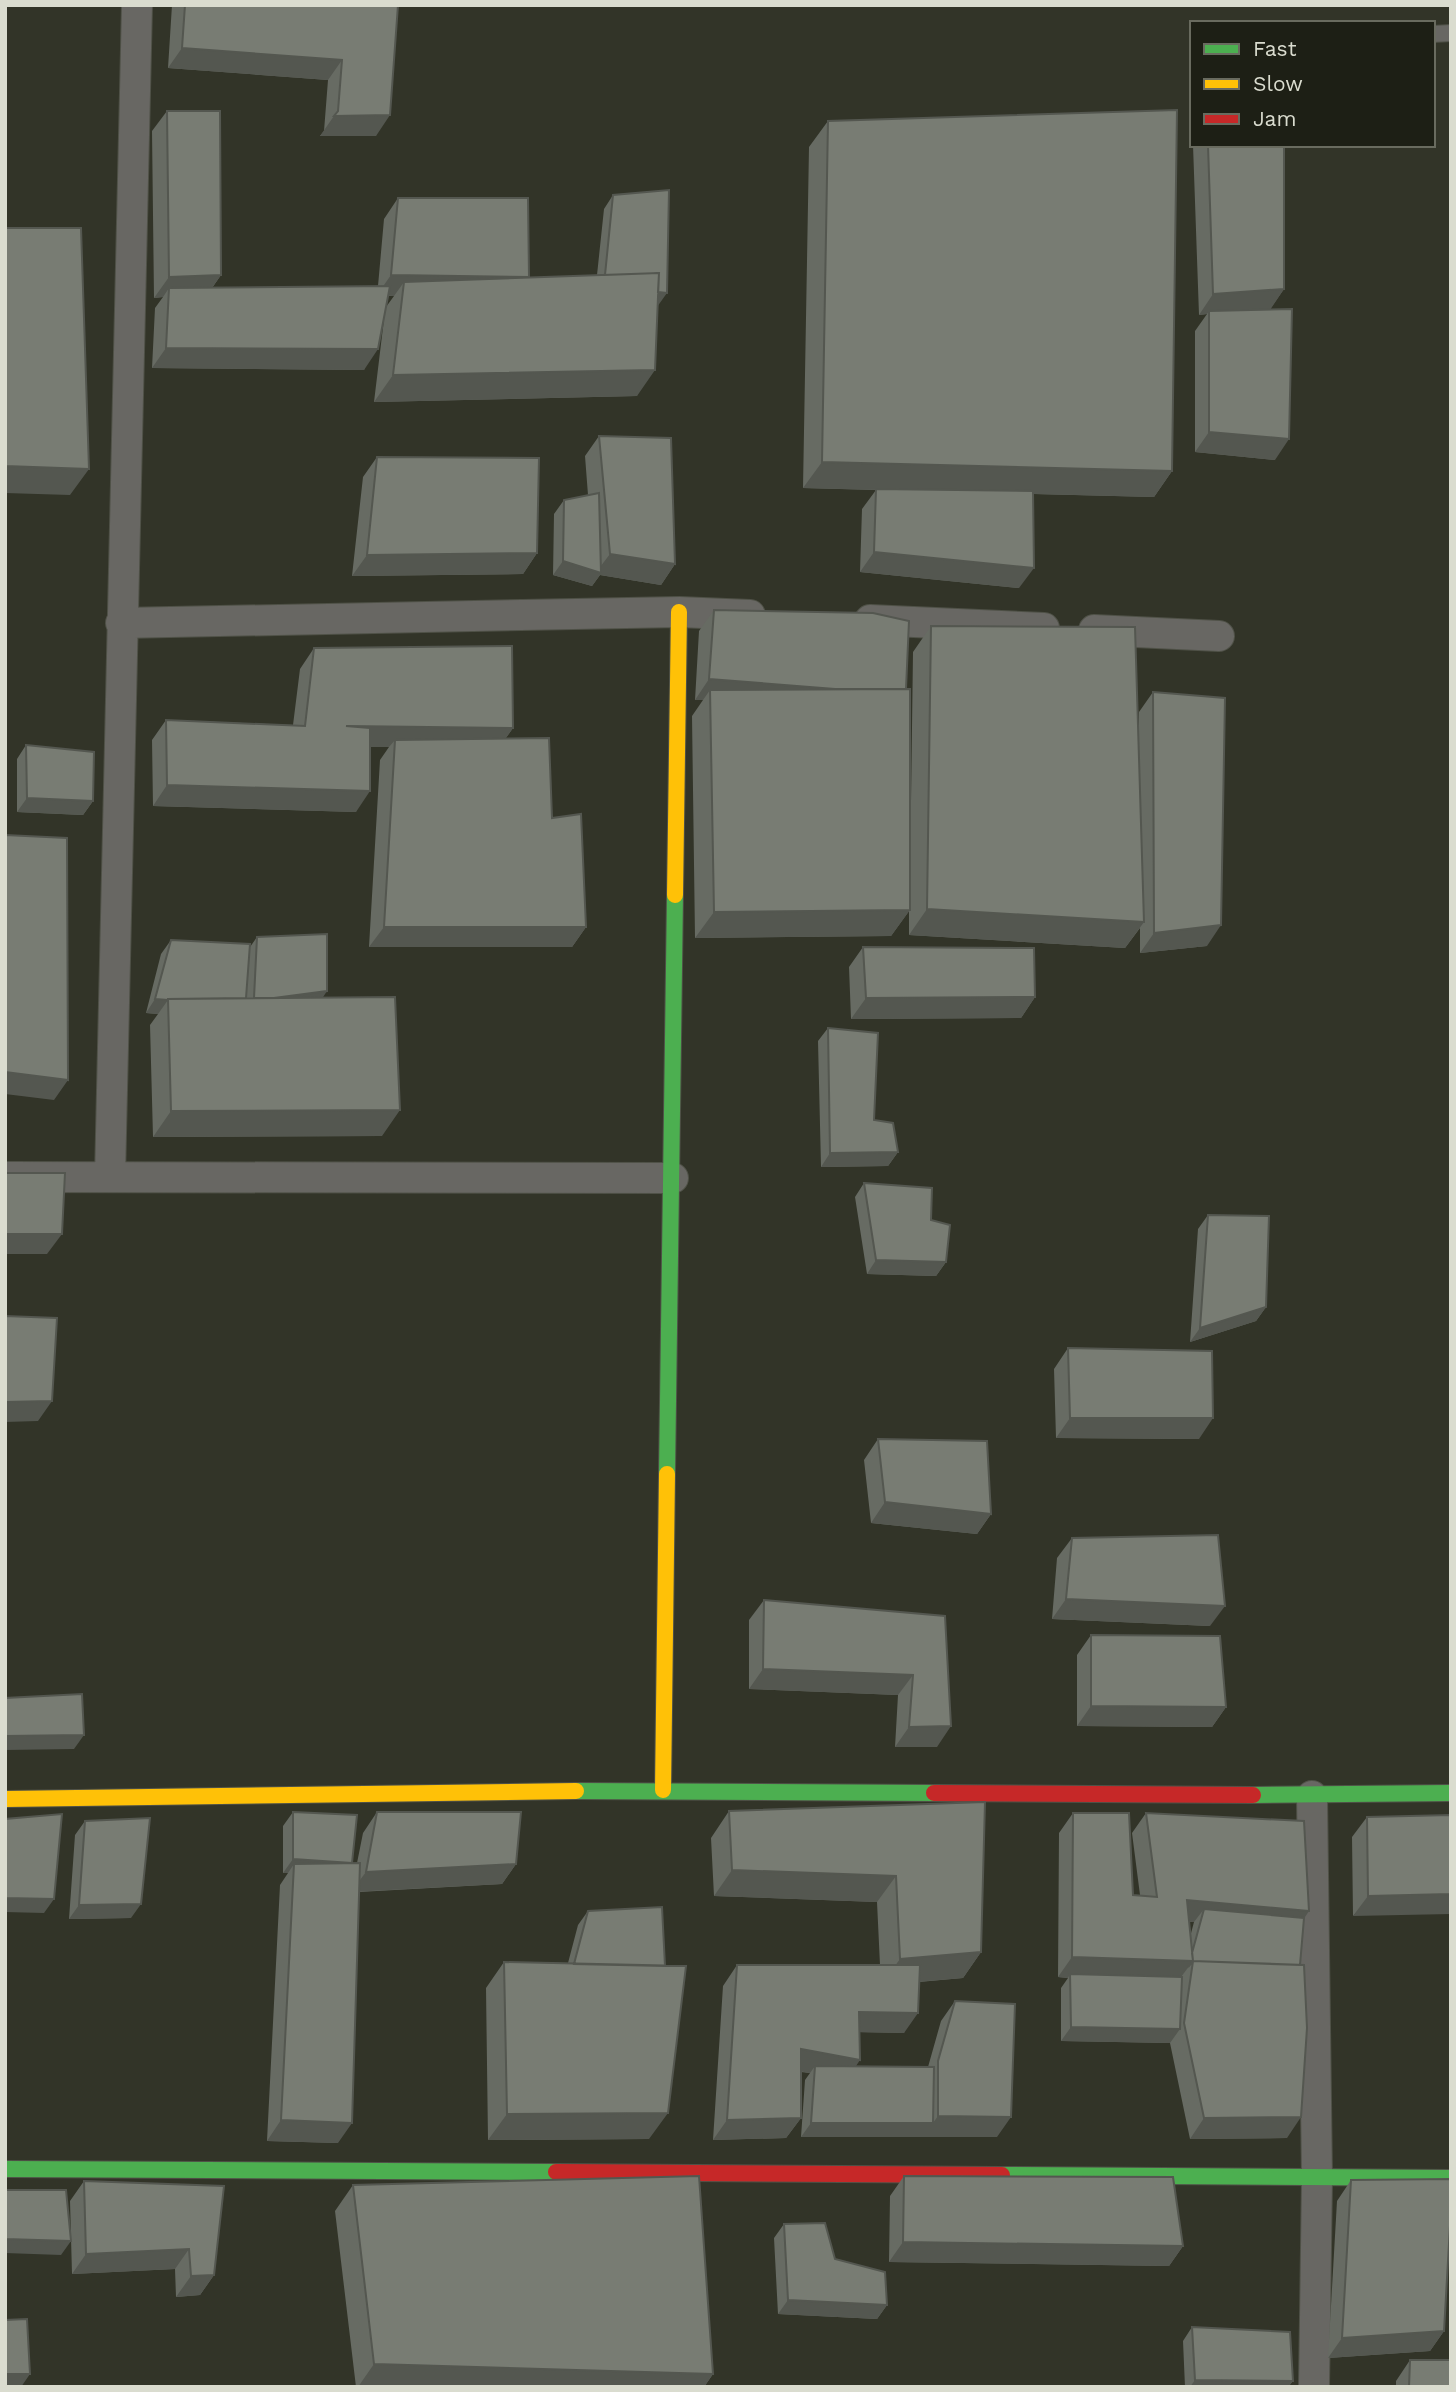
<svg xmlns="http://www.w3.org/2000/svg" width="1456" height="2392" viewBox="0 0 1456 2392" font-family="'Work Sans',sans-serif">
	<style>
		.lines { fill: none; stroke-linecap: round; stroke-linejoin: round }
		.lane-casing { stroke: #4f5147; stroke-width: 18 }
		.street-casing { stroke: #4f5147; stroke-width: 32 }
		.fast-casing { stroke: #4f5147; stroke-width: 18 }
		.slow-casing { stroke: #4f5147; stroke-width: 18 }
		.jam-casing { stroke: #4f5147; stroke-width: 18 }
		.lane { stroke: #686763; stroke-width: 16 }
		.street { stroke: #686763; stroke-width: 30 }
		.fast { stroke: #4caf50; stroke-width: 16 }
		.slow { stroke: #ffc107; stroke-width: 16 }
		.jam { stroke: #c62828; stroke-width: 16 }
		.wall { fill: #676b63; fill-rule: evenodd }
		.shaded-wall { fill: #545750 }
		.building { fill: #787c73; stroke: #545750; stroke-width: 2 }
	</style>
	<rect width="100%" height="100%" fill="#323428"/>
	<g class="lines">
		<g class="lane-casing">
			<path id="lane" d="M1433,34L1451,33"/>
		</g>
		<g class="street-casing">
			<path id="street" d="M870,620L1044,628
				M121,623L679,612L750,615
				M1094,630L1219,636
				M5,1177L673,1178
				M110,1177L137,5
				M1312,1796L1317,2178L1314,2387"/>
		</g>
		<g class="fast-casing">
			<path id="fast" d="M667,1474L675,895
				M576,1791L934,1793
				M1253,1795L1451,1793
				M5,2169L556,2172
				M1002,2175L1451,2178"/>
		</g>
		<g class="slow-casing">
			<path id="slow" d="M675,895L679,612
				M663,1790L667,1474
				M5,1799L576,1791"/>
		</g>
		<g class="jam-casing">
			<path id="jam" d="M934,1793L1253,1795
				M556,2172L1002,2175"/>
		</g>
		<use href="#lane" class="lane"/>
		<use href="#street" class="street"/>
		<use href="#fast" class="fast"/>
		<use href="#slow" class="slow"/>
		<use href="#jam" class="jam"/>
	</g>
	<path class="wall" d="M172,5H398L376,136H320L324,131L328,80L168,68Z
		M1192,77V109L1191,78Z
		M167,111L221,275L212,288L378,286L384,219L398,198L528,278L597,275L604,209L613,195L658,305L637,396L374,402L384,319L364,370L152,368L155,308L163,297L154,298L152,131ZM388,296H394L386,307Z
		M828,121L1172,471L1154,497L1033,494L1019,588L860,572L862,509L876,490L803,488L809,147Z
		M1193,145H1284V289L1270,309L1275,460L1195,452V331L1207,314L1199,315Z
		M599,436L675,564L661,585L600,575L592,586L553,575L554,514L564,500L588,495L585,456Z
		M377,457L537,553L523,574L352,576L363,477Z
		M714,610L906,689L910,876L913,652L931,626L1139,774V712L1153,692L1207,946L1140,953V928L1125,948L909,935V911L891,936L695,938L692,716L703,700H695L699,631Z
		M314,648L513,728L505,739L552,818L586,927L572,947H369L380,760L389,747H370L356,812L153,806L152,740L166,720L293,725L300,669Z
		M26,745L93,801L83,815L17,812V759Z
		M257,937L323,998L382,1136L153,1137L150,1025L158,1014L146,1013L161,954L171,940L250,947Z
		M863,947L1035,997L1021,1018L851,1019L849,967Z
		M828,1028L874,1120L898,1152L888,1166L821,1167L818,1041Z
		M864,1183L931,1220L946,1262L936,1276L867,1274L855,1197Z
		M1208,1215L1266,1307L1256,1321L1190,1342L1198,1229Z
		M1068,1348L1199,1439L1056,1438L1054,1369Z
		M878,1439L991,1514L977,1534L871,1523L864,1460Z
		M1072,1538L1210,1626L1052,1619L1057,1558Z
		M764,1600L945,1616L937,1747H895L898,1695L749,1689V1620Z
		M1091,1635L1226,1707L1212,1727L1077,1726V1655Z
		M985,1802L981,1952L963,1978L919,1982L904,2033L860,2032L856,2066L928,2067L941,2021L955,2001L997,2137H801L805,2080L810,2073L801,2072V2118L786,2138L713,2140L723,1986L737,1965H880L877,1902L714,1896L711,1838L729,1811Z
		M293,1812L352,1863H357L363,1833L377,1812L516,1864L502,1884L359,1892L338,2143L267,2141L280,1885L288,1873H283V1826Z
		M1073,1813L1133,1895H1140L1132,1833L1146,1813L1309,1911L1304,1918L1287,2138L1190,2139L1170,2043L1061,2041V1988L1068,1978L1058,1977L1059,1833ZM1189,1922H1194L1190,1937Z
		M1451,1815L1353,1916L1352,1837L1367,1817Z
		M85,1821L131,1918L69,1919L75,1835Z
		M588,1911L649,2139L488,2140L486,1988L504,1962L568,1963L578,1925Z
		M904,2176L1183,2246L1169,2266L889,2262L890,2196Z
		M1451,2179V2245H1449L1444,2331L1430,2351L1328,2358L1337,2201L1351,2180Z
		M84,2181L224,2186L214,2275L200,2295L176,2297L175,2269L72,2274L70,2201Z
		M353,2185L713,2374L704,2387H356L335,2211Z
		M784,2224L835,2259L887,2305L877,2319L778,2314L774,2238Z
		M1192,2327L1293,2381L1288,2387H1185L1183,2341Z
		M1410,2360L1451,2387H1396V2381Z"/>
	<path class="shaded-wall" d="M182,48L342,60L328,80L168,68Z
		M390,115L376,136H320L334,116Z
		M221,275L207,295L169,288L163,297L154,298L169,277Z
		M391,275L529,277L514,297L404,282L394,296L377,295Z
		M1284,289L1270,310L1209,311L1207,314L1199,315L1213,294Z
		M650,291L667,293L657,307Z
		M166,348L378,349L364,370L152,368Z
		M655,370L637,396L374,402L393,375Z
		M1209,432L1289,439L1275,460L1195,452Z
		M822,462L1172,471L1154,497L803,488Z
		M5,466L89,469L70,495L5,493Z
		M874,552L1034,568L1019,588L860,572Z
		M537,553L523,574L352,576L367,555Z
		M610,554L675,564L661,585L600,575L592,586L553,575L563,561L597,571Z
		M709,679L906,695L710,690L703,700H695Z
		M346,726L513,728L499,748L395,740L389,747H331Z
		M167,785L370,791L356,812L153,806Z
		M27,798L93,801L83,815L17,812Z
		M927,909L1144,922L1125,948L909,935Z
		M910,910L891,936L695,938L714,912Z
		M1221,925L1207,946L1140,953L1154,933Z
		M384,927H586L572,947H369Z
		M327,991L318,1005L254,1001Z
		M1035,997L1021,1018L851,1019L866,998Z
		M155,999L168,1000L158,1014L146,1013Z
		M5,1072L68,1080L54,1100L5,1094Z
		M400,1110L382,1136L153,1137L171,1111Z
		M898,1152L888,1166L821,1167L830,1153Z
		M5,1234H62L47,1254H5Z
		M876,1260L946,1262L936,1276L867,1274Z
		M1266,1307L1256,1321L1190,1342L1200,1328Z
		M52,1401L38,1421L5,1422V1402Z
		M1070,1418H1213L1199,1439L1056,1438Z
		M885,1502L991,1514L977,1534L871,1523Z
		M1066,1599L1225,1606L1210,1626L1052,1619Z
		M763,1669L913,1675L898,1695L749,1689Z
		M1091,1706L1226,1707L1212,1727L1077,1726Z
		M951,1726L937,1747H895L909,1727Z
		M84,1735L74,1749L5,1750V1736Z
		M293,1859L352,1863L294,1864L288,1873H283Z
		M516,1864L502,1884L351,1892L366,1872Z
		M732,1870L896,1876L877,1902L714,1896Z
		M1451,1894V1914L1353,1916L1368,1896Z
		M5,1898L54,1899L44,1913L5,1912Z
		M1187,1900L1309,1911L1295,1932L1204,1909L1194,1922L1173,1921Z
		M141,1904L131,1918L69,1919L79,1905Z
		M981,1952L963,1978L881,1985L900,1959Z
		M1072,1957L1193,1961L1178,1981L1070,1974L1068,1978L1058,1977Z
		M859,2012L918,2013L904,2033L845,2032Z
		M1071,2027L1180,2029L1170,2043L1061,2041Z
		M801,2049L860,2060L846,2081L815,2066L810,2073L787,2069Z
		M668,2113L649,2139L488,2140L507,2114Z
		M938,2116L1011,2117L997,2137H801L811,2123H933Z
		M1301,2117L1287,2138L1190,2139L1204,2118Z
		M801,2118L786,2138L713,2140L727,2120Z
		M281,2120L352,2123L338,2143L267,2141Z
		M1450,2226H1451V2245L1435,2247Z
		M5,2239L71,2241L61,2255L5,2253Z
		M903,2242L1183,2246L1169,2266L889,2262Z
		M189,2249L175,2269L72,2274L86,2254Z
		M214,2275L200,2295L176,2297L191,2276Z
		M788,2300L887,2305L877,2319L778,2314Z
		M1444,2331L1430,2351L1328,2358L1342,2338Z
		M374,2364L713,2374L704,2387H358Z
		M5,2374H30L21,2387H5Z
		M1195,2380L1293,2381L1288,2387H1190Z"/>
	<path class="building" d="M185,5H398L390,115L334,116L338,111L342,60L182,48Z
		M1177,110L1172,471L822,462L828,121Z
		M167,111H220L221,275L169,277Z
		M1208,145H1284V289L1213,294Z
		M669,190L667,293L658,292L659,273L605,275L613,195Z
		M398,198H528L529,277L391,275Z
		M5,228H81L89,469L5,466Z
		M659,273L655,370L393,375L404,282Z
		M390,286L378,349L166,348L169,288Z
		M1292,309L1289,439L1209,432V311Z
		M599,436L671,438L675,564L610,554Z
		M377,457L539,458L537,553L367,555Z
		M876,489L1033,491L1034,568L874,552Z
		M599,493L601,573L563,561L564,500Z
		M714,610L873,613L909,621L906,689H835L709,679Z
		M931,626L1135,627L1144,922L927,909Z
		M512,646L513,728L346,726L370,728V791L167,785L166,720L305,726L314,648Z
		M910,689V910L714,912L710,690Z
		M1153,692L1225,698L1221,925L1154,933Z
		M549,738L552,818L581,814L586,927H384L395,740Z
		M26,745L94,752L93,801L27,798Z
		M5,835L67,838L68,1080L5,1072Z
		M327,934V991L274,998H254L257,937Z
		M171,940L250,944L246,998L168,999V1000L155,999Z
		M863,947L1034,948L1035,997L866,998Z
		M395,997L400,1110L171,1111L168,999Z
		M828,1028L878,1033L874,1120L893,1123L898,1152L830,1153Z
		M5,1173H65L62,1234H5Z
		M864,1183L932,1188L931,1220L950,1225L946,1262L876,1260Z
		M1208,1215L1269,1216L1266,1307L1200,1328Z
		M5,1316L57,1318L52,1401L5,1402Z
		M1068,1348L1212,1351L1213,1418H1070Z
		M878,1439L987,1441L991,1514L885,1502Z
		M1218,1535L1225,1606L1066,1599L1072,1538Z
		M764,1600L945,1616L951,1726L909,1727L913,1675L763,1669Z
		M1091,1635L1220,1636L1226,1707L1091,1706Z
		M82,1694L84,1735L5,1736V1698Z
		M985,1802L981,1952L900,1959L896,1876L732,1870L729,1811Z
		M293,1812L357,1815L352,1863L293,1859Z
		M377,1812H521L516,1864L366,1872Z
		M1073,1813H1129L1133,1895L1157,1897L1146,1813L1304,1821L1309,1911L1187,1900L1193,1961L1072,1957Z
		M62,1814L54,1899L5,1898V1819Z
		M1451,1815V1894L1368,1896L1367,1817Z
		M150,1818L141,1904L79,1905L85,1821Z
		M360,1863L352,2123L281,2120L294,1864Z
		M662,1907L665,1966L574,1964L588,1911Z
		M1204,1909L1304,1918L1300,1965L1193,1961L1188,1967L1193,1961L1192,1953Z
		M1193,1961L1304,1965L1307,2028L1301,2117L1204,2118L1184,2023Z
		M504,1962L686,1966L668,2113L507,2114Z
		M737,1965H920L918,2013L859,2012L860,2060L801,2049V2118L727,2120Z
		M1070,1974L1182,1977L1180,2029L1071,2027Z
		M955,2001L1015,2004L1011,2117L938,2116V2061Z
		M815,2066L934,2067L933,2123H811Z
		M699,2176L713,2374L374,2364L353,2185Z
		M904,2176L1173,2177L1183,2246L903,2242Z
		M1451,2179V2226H1450L1444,2331L1342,2338L1351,2180Z
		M84,2181L224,2186L214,2275L191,2276L189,2249L86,2254Z
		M5,2190H66L71,2241L5,2239Z
		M825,2223L835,2259L885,2272L887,2305L788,2300L784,2224Z
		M27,2319L30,2374H5V2320Z
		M1192,2327L1290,2332L1293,2381L1195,2380Z
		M1410,2360H1451V2387H1409Z"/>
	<rect width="1456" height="2392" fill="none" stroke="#dadccf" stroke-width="14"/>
	<rect x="1190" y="21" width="245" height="126" fill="#1d1f15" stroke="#696b5f" stroke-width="2"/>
	<rect x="1204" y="44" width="35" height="10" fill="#4caf50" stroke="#696b5f" stroke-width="2"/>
	<text x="1253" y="56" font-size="21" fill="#dadccf">Fast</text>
	<rect x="1204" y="79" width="35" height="10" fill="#ffc107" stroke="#696b5f" stroke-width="2"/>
	<text x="1253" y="91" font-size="21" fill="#dadccf">Slow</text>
	<rect x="1204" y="114" width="35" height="10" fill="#c62828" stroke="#696b5f" stroke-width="2"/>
	<text x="1253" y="126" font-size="21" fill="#dadccf">Jam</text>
</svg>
